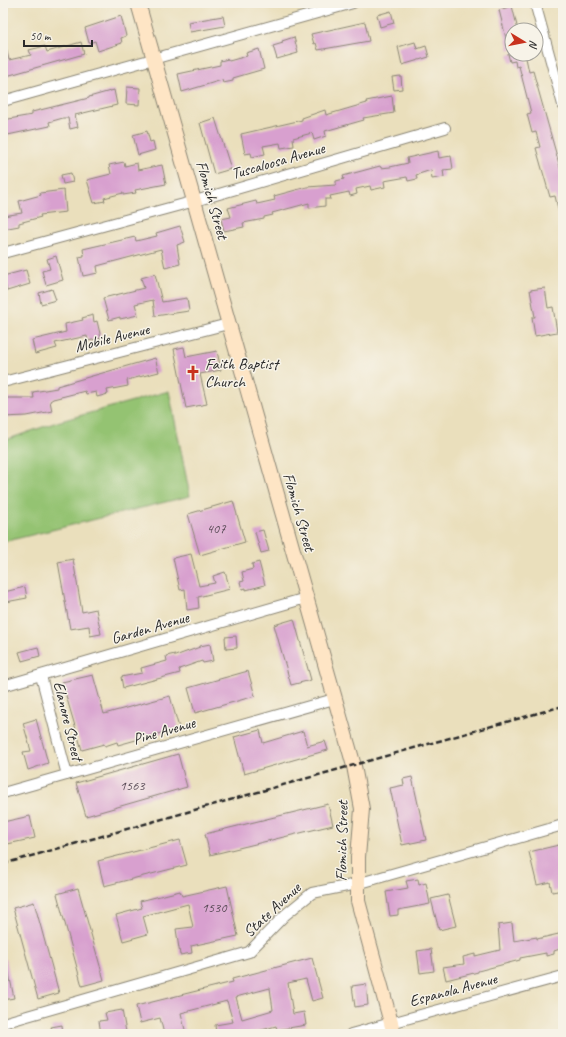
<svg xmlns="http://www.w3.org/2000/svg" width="566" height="1037" viewBox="0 0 566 1037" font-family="Caveat,sans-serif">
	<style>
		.green { fill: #94c372; stroke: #60774e }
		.building { fill: #d8a0cf; fill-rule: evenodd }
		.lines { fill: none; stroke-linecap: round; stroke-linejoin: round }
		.street-casing { stroke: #8a8574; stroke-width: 12 }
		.secondary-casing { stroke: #8a8574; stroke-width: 16 }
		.street { stroke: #fff; stroke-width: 10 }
		.secondary { stroke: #fee5c5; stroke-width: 14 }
		.rail { stroke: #2b2b2b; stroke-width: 2.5; stroke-dasharray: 6 3; stroke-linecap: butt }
		.labels { text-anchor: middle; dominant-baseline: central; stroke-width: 3; stroke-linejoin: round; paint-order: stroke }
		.number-label { font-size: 14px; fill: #564854 }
		.street-label { font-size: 16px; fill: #2b2b2b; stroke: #f7f3e8 }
		.poi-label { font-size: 16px; fill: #2b2b2b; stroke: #f7f3e8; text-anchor: start }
	</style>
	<rect width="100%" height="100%" fill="#f7f3e8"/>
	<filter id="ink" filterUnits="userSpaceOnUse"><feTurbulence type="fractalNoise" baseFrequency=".025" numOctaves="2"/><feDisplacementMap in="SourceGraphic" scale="8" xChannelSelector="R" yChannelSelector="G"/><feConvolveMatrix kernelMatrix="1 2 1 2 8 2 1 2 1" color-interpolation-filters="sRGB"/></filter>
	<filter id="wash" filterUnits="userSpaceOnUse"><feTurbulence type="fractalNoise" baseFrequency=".012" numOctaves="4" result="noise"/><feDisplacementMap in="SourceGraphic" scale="16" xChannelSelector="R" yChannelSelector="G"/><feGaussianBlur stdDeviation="0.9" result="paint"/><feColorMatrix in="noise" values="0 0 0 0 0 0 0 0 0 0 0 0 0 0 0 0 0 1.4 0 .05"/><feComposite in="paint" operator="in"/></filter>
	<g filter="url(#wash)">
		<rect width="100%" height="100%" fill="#eadfbc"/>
		<path class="green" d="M169,391L190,496L3,542V441L57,422Z"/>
		<g id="blocks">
			<path class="building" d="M512,6L518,30H512V49L509,50L499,10Z
				M391,11L394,23L380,27L377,15Z
				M121,16L126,36L121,38L122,43L98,51L95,41L89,43L85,28Z
				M223,16L225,26L190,32L188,22Z
				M365,22L369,41L318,50L316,43L314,44L311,34Z
				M294,37L298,53L277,59L273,46L283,43L282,41Z
				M81,42L84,54L3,77V47H6L9,60L31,55L29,50L45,46L47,52Z
				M415,42L417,49L426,46L429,57L402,65L398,47Z
				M259,49L264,69L233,78V81L223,83L222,80L182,92L178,74L220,65V61L228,59L229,61L247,56L246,53Z
				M508,54H530L531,57L526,58L529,72L533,71L563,178V217H560L555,196L550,197L536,148L540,147L536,132L532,133L527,114L531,113L519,66L516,67L515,61L510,62Z
				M401,76L402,89L394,90L392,77Z
				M127,87L140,88L139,105L126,104Z
				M114,90L117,105L75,115L78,127L70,129L68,118H63L49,122L50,126L3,136V120L32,115V112L89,98V97Z
				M392,96L394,113L363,118L364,120L325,131L326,136L314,140L312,133L293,138L294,146L281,148L280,143L263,146L265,154L252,157L251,153L245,154L241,134L302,120V118L325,110L326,115L367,103L366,101Z
				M215,118L231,169L214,174L200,123Z
				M147,131L150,142L153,141L155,150L138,155L133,135Z
				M438,151L439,158L451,156L453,169L443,170L444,177L432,179L431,170L416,175L417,179L408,181L407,177L384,181L385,187L371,190L370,186L356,189L357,194L350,196L349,192L330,196L331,199H325V206L309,208V203L272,213L273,215L264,217V219L243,223L244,227L224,231L221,219L231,217L228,208L256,201L257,204L275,200L274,196L307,187L336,185V181L344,179L343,176L380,166L381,168L390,167L408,163L407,158Z
				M124,162L125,166L137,163L138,170L162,165L166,184L135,190L136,193L123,195V193L104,198L105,201L94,203L87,180L111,174L109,165Z
				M71,173L73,182L63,184L61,175Z
				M64,190L66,212L40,215L41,217L19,223V226L3,229V216L22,213L19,201L41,195L40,193Z
				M180,226L185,242L177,245L180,264L165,268L161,249L97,266L98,273L83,276L79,257L84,256L83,249L135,237L136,241L157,236L156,233Z
				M56,256L63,280L46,285L42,271L50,269L47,259Z
				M26,270L30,284L7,291L3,276Z
				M155,274L162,302L187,298L189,311L155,316L153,300L135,304L138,315L120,319V317L109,320L103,298L144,288L141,278Z
				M545,288L548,308L553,307L557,332L535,336L532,317H535L530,290Z
				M52,289L56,300L41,304L39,293Z
				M93,315L94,322L97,321L101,338L88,341L87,336L55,343L57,348L35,354L32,340L66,332L65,324L83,320L82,318Z
				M184,347L186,357L217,351L221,370L200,374L207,404L186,408L174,349Z
				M155,358L159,372L127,380L128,386L107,390L108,394L97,397L96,392L86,394L85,391L53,399L50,401L52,411L27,416L3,417V398H34L33,392L57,388V386Z
				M233,501L245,542L200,555L188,514Z
				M263,530L269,551L261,553L255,532Z
				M191,554L199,586L215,583L213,576L225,572L230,589L198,597L199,608L187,610L185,589L180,590L173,558Z
				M73,559L82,612L96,609L101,634L90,636L89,626L70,629L58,562Z
				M259,562L265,585L246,590V588L242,589L240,582L244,581L242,572L253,569L252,564Z
				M25,587L27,598L6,602L4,592Z
				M294,619L311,680L291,685L274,625Z
				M236,636L237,648L226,649L225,637Z
				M210,644L213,661L203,663L202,661L179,669L180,673L123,688L121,677L142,673L141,668L167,661L166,656L175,654V656L200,647V646Z
				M38,647L40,656L22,661L19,652Z
				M248,671L255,696L195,713L188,688Z
				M93,675L104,714L170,696L179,728L118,745L117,742L105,746L104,744L82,750L62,682Z
				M36,719L48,763L28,770L23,752L31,751L23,723Z
				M260,730L263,743L303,731L307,746L325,741L328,750L244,774L234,737Z
				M178,754L187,787L86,816L76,783Z
				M412,777L426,840L402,845L390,788L404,785L403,779Z
				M328,804L333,825L210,855L205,834Z
				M30,816L35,838L3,845V822Z
				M180,840L187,865L104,886L98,861Z
				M563,844V890L552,892L550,882L537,885L529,852Z
				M418,879L419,885L426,883L430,904L398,910V915L390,916L386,892L408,888L406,881Z
				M227,886L238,936L191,946L192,953L180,955L176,929L193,927L188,904L143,916L148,934L123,941L116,915L142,908L140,901L180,891L182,896Z
				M78,888L104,980L82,986L57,894Z
				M448,895L456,926L439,930L431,899Z
				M34,902L59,993L38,999L13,908Z
				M512,923L514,941L537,937V939L563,933V948L554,951V954L546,956V953L520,958V960L478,971V972L446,980L443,967L464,964L463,957L475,954V956L500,950L498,925Z
				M431,949L434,971L420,973L417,951Z
				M312,958L323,998L312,1001L306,979L288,983L293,1014L304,1012L306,1025L277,1030L276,1026L248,1034H216L215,1025L233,1022L227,1001L181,1013L186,1034H174L173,1032L164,1034L160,1018L140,1023L136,1006L233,982L232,979ZM270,988L273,1010L242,1019L236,997Z
				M3,959H6L14,998L3,1000Z
				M366,984L368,1005L355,1007L352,986Z
				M122,1010L126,1032L101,1034L99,1021L107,1020L105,1013Z
				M62,1025L63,1034H53L51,1027Z"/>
		</g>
	</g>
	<g filter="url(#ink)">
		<use href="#blocks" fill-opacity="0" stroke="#8a8574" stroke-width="1"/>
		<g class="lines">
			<g class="street-casing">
				<path id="street" d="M535,3L563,105
					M3,101L353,3
					M3,253L195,201L445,128
					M3,382L228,324
					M41,676L67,775
					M3,686L306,598
					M3,793L334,699
					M3,1023L249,952L285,915L312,893L357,884L563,825
					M351,1034L563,976"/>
			</g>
			<g class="secondary-casing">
				<path id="secondary" d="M138,3L354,766L362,809L358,857V901L394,1034"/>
			</g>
			<use href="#street" class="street"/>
			<use href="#secondary" class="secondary"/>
			<path class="rail" d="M3,864L563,706"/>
		</g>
	</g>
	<defs>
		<g id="church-bare" transform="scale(1.2)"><path d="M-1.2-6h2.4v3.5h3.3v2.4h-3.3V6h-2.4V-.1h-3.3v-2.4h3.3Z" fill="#c8321e" stroke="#f7f3e8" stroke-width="2.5" paint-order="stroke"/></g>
	</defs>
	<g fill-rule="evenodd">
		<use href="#church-bare" x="193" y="373"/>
	</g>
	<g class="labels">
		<g class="number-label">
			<text x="216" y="528">407</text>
			<text x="132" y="785">1563</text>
			<text x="214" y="907">1530</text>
		</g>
		<g class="street-label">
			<text transform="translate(278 161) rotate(-16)">Tuscaloosa Avenue</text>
			<text transform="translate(212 200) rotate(74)">Flomich Street</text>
			<text transform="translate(112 338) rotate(-14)">Mobile Avenue</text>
			<text transform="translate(299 512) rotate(74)">Flomich Street</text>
			<text transform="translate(150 628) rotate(-16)">Garden Avenue</text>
			<text transform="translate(68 721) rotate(76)">Elanore Street</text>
			<text transform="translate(164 731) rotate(-16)">Pine Avenue</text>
			<text transform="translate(342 841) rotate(-89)">Flomich Street</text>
			<text transform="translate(272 910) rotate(-43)">State Avenue</text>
			<text transform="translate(453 990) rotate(-15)">Espanola Avenue</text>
		</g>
		<g class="poi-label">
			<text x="205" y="364">Faith Baptist<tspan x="205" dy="18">Church</tspan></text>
		</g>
	</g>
	<rect width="566" height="1037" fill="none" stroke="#f7f3e8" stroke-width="16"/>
	<g transform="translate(524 42) rotate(100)"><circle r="19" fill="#f7f3e8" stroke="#a5a39c"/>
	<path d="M0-3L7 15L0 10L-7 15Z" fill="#c8321e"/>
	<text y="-6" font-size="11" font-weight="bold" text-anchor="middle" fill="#2b2b2b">N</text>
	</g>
	<path d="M24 40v6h68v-6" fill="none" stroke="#2b2b2b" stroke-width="2"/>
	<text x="30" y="40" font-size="12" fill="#2b2b2b" stroke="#f7f3e8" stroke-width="3" paint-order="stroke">50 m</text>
</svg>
